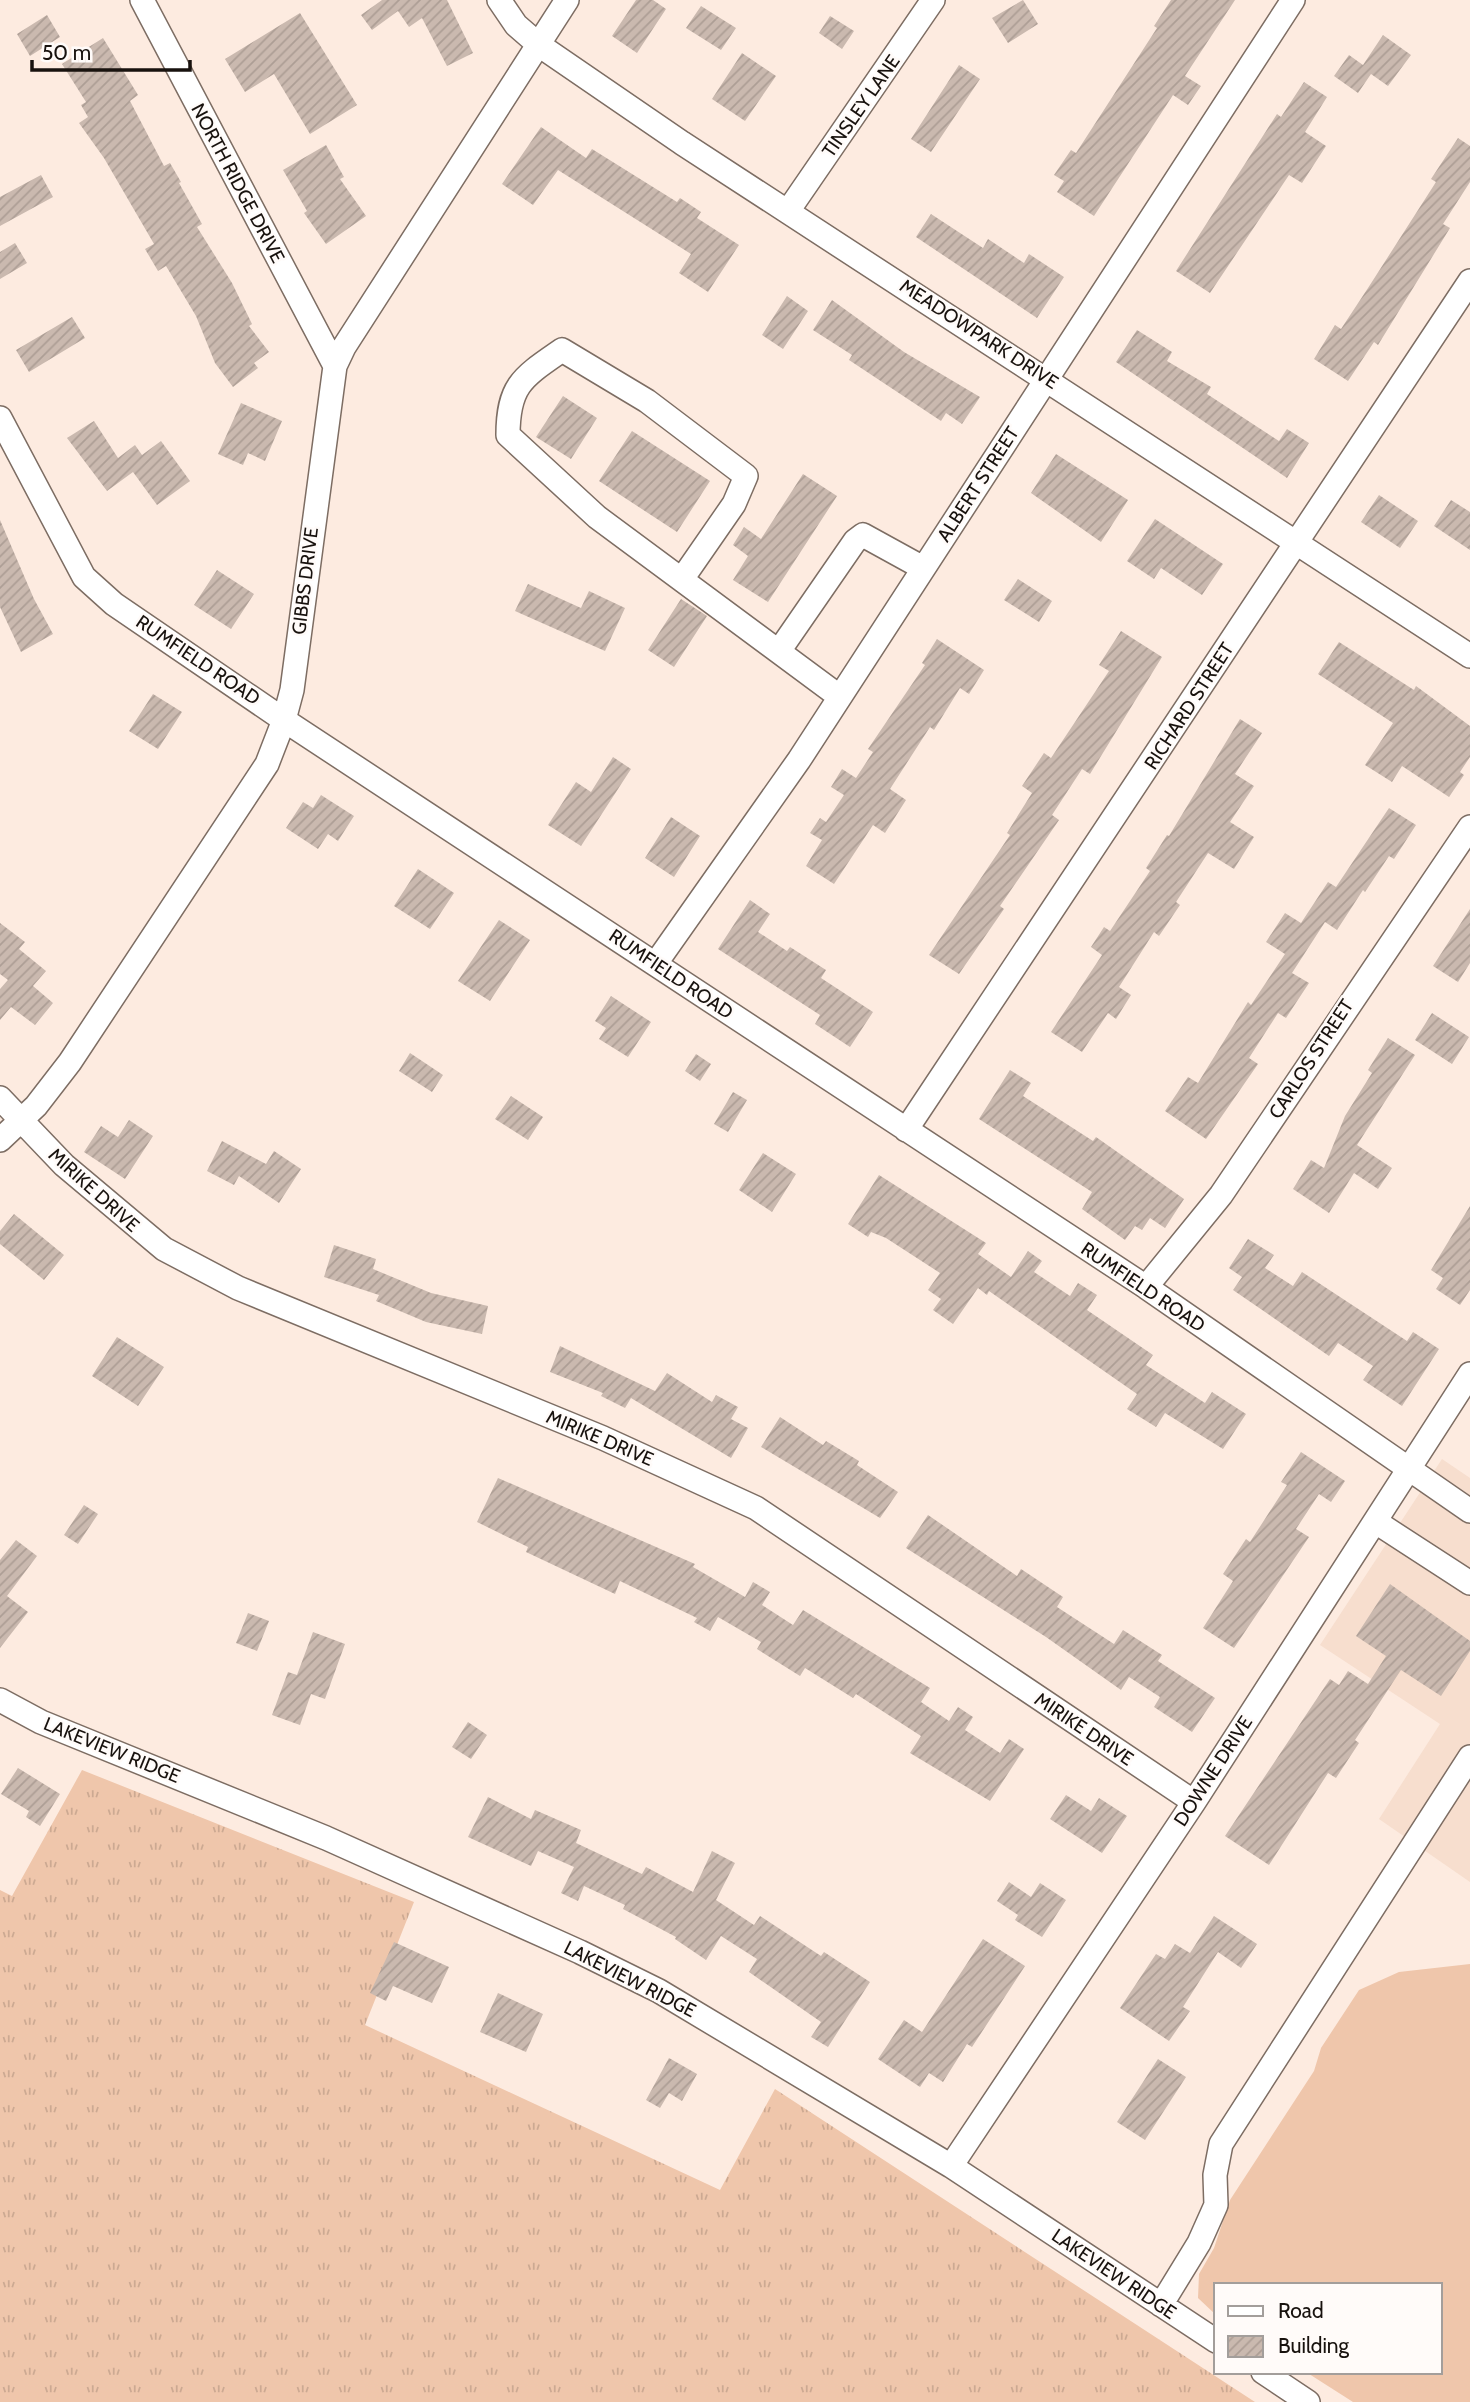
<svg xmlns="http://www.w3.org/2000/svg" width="1470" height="2402" viewBox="0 0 1470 2402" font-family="Cabin,sans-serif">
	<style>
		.built { fill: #f7dece }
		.grass { fill: url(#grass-tufts) }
		.pitch { fill: #efc6ab }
		.building { fill: url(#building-hatch) }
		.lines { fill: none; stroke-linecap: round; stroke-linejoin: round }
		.minor-casing { stroke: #7d6d63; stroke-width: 26 }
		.minor { stroke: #fff; stroke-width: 23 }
		.labels { text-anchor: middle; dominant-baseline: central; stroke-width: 5; stroke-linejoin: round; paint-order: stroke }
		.street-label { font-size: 19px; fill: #18120e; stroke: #fffbf9 }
	</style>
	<defs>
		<pattern id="grass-tufts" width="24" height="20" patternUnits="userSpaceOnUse" patternTransform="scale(1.75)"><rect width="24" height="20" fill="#efc6ab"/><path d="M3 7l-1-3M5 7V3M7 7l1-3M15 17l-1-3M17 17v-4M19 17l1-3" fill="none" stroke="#cca992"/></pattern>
		<pattern id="building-hatch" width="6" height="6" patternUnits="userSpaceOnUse" patternTransform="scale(1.75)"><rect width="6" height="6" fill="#cab9af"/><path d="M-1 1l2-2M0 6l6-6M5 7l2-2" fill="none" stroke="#ad9e95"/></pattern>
	</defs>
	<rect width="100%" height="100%" fill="#fdebe0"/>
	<path class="built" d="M1442,1459L1470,1478V1882L1379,1819L1440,1724L1320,1645Z"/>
	<path class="grass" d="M82,1770L414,1902L365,2025L720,2190L775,2089L1255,2402H0V1890L12,1896Z"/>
	<path class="pitch" d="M1470,1964V2402H1353L1306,2372H1440V2285H1216V2315L1198,2298L1199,2274L1214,2248L1230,2200L1314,2071L1321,2048L1359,1990L1399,1972Z"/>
	<path class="building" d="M382,0H447L473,53L447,66L422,18L409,27L398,11L372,30L361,15Z
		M636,0H653L666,9L637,53L612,36Z
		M1023,0L1038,24L1008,43L992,18Z
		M1171,0H1235L1185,76L1201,86L1188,105L1173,95L1094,216L1057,192L1064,181L1054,175L1071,150L1076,153L1157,28L1154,26Z
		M701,6L736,28L721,50L686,28Z
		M300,13L357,105L310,134L274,74L245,92L225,59Z
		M47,15L60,37L30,56L17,34Z
		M830,16L854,31L842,49L819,33Z
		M1383,35L1411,55L1388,86L1371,74L1358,93L1334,76L1349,55L1363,65Z
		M103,38L138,95L130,101L164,166L170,163L181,182L179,183L202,224L197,227L232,283L252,324L249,326L269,352L254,363L258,368L233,387L215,363L196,316L166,266L158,271L145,249L154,244L104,158L79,123L88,117L81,105L86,102L62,64Z
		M742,53L776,76L745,121L712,99Z
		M959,65L980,79L931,152L911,139Z
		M1304,82L1327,97L1305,132L1326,146L1302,183L1289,175L1210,293L1176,271L1277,114L1281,117Z
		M541,127L586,158L592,149L677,202L680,198L701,212L697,218L739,245L708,292L679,273L691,254L558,170L533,205L502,184Z
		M1458,138L1470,146V182L1443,224L1450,228L1378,345L1374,342L1348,381L1314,359L1335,325L1341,329L1368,288L1436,182L1431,179Z
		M326,145L344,177L340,179L366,216L326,244L304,213L307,211L283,170Z
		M41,175L53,197L0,226V197Z
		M931,214L983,248L988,239L1024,263L1029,254L1064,277L1037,318L916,237Z
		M15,243L27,263L0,279V252Z
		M787,296L808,311L783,349L762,335Z
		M832,300L904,352L980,397L962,424L946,413L941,421L849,360L852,355L813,330Z
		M72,317L85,338L29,372L16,350Z
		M1137,330L1172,352L1167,361L1211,387L1207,394L1279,441L1287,429L1309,443L1287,478L1116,362Z
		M563,396L597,418L571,459L536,437Z
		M241,403L282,421L265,461L248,453L243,465L218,454Z
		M94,421L118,458L135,445L142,455L161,441L190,481L157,505L133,472L107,491L67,438Z
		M632,431L710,481L677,532L599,481Z
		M1056,454L1128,500L1101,542L1031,493Z
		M803,474L837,496L768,602L733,580L748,556L733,545L744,527L761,539Z
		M1379,495L1418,521L1400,548L1361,522Z
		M1451,500L1470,512V550L1434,526Z
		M1155,519L1223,564L1202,595L1161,568L1154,579L1127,561Z
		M0,520L34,599L53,634L21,652L0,607Z
		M217,570L254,594L231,629L194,605Z
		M1018,579L1052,601L1039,622L1004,600Z
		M528,584L581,608L589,591L625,608L605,651L515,611Z
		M681,599L707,616L674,667L648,650Z
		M1121,631L1162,657L1090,774L1082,769L1052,815L1059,820L1000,906L1004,909L959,974L929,955L1010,835L1007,833L1032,793L1022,786L1044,753L1051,758L1109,671L1099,665Z
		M937,639L984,670L969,694L960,688L934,730L930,727L890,789L906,800L885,833L873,825L834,884L806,866L822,840L810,833L820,818L826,822L844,795L831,787L842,769L856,778L873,752L868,749L925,665L922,663Z
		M1339,642L1414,690L1416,686L1470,726V757L1460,772L1464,775L1449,797L1402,766L1392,782L1365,765L1393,723L1318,674Z
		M153,694L182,712L158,749L129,731Z
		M1240,719L1262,733L1235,774L1254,786L1230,822L1254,837L1234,869L1208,853L1176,902L1180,905L1159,936L1154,932L1119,987L1131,995L1116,1019L1108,1013L1082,1052L1051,1032L1102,955L1091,947L1104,927L1110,931L1150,871L1146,868L1167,835L1169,836Z
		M613,757L631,769L581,846L548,825L576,782L591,792Z
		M321,795L354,816L338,841L328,834L318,849L286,828L303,802L313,808Z
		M1389,808L1416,825L1394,859L1389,856L1365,892L1363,890L1337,930L1325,922L1292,973L1309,983L1286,1018L1278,1013L1249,1058L1258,1064L1206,1139L1165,1111L1188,1077L1198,1083L1248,1002L1251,1005L1285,954L1266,942L1285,913L1301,923L1328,882L1336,887Z
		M671,817L700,836L674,877L645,858Z
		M418,869L454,893L430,929L394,906Z
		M750,900L770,914L758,932L787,951L790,947L826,970L821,978L873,1012L850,1047L815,1024L820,1015L718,949Z
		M1470,909V963L1458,982L1433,966Z
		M499,920L530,940L490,1001L458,981Z
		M0,923L25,942L19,949L46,971L33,986L53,1003L35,1025L11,1007L0,1020V989L8,980L0,974Z
		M611,996L651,1022L628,1057L599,1039L606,1028L595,1021Z
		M1432,1013L1469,1037L1452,1064L1415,1040Z
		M1388,1038L1415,1055L1357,1145L1392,1168L1378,1189L1354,1173L1329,1213L1293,1189L1311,1160L1324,1168L1345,1116L1372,1073L1368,1070Z
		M410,1053L443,1075L432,1092L399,1071Z
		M696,1054L711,1064L700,1081L685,1071Z
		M1010,1070L1031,1083L1023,1096L1093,1141L1096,1137L1184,1199L1165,1228L1150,1218L1142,1230L1135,1226L1125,1240L1082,1209L1092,1192L979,1119Z
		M733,1092L747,1100L728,1132L714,1124Z
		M511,1096L543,1117L528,1140L495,1119Z
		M129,1120L153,1136L125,1179L84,1152L101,1126L118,1137Z
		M222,1141L266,1164L274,1151L301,1169L279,1203L239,1176L234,1185L207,1171Z
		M763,1153L796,1174L772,1212L739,1190Z
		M879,1175L986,1243L978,1254L1011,1277L1028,1251L1042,1261L1034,1272L1070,1296L1078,1283L1097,1295L1087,1310L1153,1355L1146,1365L1205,1403L1212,1392L1246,1414L1223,1449L1165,1413L1156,1427L1127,1409L1137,1394L989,1291L987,1295L978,1288L953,1324L933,1310L941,1299L928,1290L940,1273L886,1238L871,1232L868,1237L848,1224Z
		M1470,1206V1290L1460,1305L1436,1289L1443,1278L1431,1270Z
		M14,1214L64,1255L44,1280L0,1244V1231Z
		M1248,1239L1274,1255L1265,1268L1293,1286L1302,1272L1407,1341L1413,1332L1439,1349L1402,1406L1363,1380L1373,1366L1338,1343L1329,1356L1233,1290L1242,1277L1229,1268Z
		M334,1245L376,1259L373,1269L431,1293L488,1306L482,1334L426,1322L376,1301L379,1295L324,1277Z
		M117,1337L164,1367L138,1406L92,1376Z
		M560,1346L655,1391L667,1373L712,1402L716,1395L738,1407L731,1419L748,1428L731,1458L631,1398L625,1408L601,1396L603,1393L550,1372Z
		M780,1417L823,1445L826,1441L859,1461L857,1465L898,1492L880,1518L761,1447Z
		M1301,1452L1345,1481L1331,1502L1319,1494L1296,1529L1309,1537L1234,1648L1203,1628L1233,1581L1223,1574L1246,1539L1250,1542L1287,1485L1281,1482Z
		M498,1478L695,1564L693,1567L745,1597L753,1582L770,1592L762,1605L793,1625L803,1610L930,1688L921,1702L949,1721L958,1707L973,1717L965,1730L1000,1753L1009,1739L1024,1749L990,1801L910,1753L921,1736L856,1694L853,1698L805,1668L800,1676L757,1649L761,1642L718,1617L710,1631L694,1622L697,1618L620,1581L615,1594L526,1552L528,1547L477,1522Z
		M84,1505L98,1514L78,1544L64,1535Z
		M928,1515L1017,1576L1021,1569L1063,1597L1057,1607L1114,1644L1123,1630L1162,1655L1158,1661L1215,1698L1192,1732L1154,1707L1160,1697L1129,1677L1121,1690L1046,1637L906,1548Z
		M16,1540L37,1556L7,1596L28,1612L0,1648V1560Z
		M1390,1584L1470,1641V1651L1441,1696L1401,1670L1355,1740L1359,1743L1336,1778L1328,1773L1269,1865L1225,1836L1330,1679L1339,1685L1348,1671L1368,1684L1386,1656L1356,1636Z
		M248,1613L269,1621L257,1651L236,1643Z
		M313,1632L345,1644L325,1699L311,1694L300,1725L272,1715L288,1672L297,1675Z
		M468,1722L487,1735L471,1759L452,1747Z
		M18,1768L60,1794L40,1826L26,1817L29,1811L1,1794Z
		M1066,1795L1091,1811L1099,1798L1127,1816L1102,1853L1050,1819Z
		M488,1797L531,1819L535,1810L581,1830L576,1843L642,1874L646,1867L693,1892L712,1851L735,1863L716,1900L754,1925L760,1916L821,1956L824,1952L870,1982L828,2047L811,2037L821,2022L749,1972L757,1959L721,1936L706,1960L675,1939L676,1937L623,1909L625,1905L584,1886L578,1901L561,1893L574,1867L538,1851L531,1866L468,1837Z
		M1009,1882L1031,1897L1040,1883L1066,1900L1042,1937L1015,1920L1018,1915L997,1901Z
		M1214,1916L1257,1944L1241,1968L1218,1952L1183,2007L1190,2011L1169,2041L1120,2008L1156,1954L1165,1959L1175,1944L1190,1953Z
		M983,1939L1025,1966L972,2047L967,2044L943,2082L929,2073L920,2087L878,2059L904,2020L922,2032Z
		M394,1942L449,1967L432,2003L393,1986L386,2001L370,1993Z
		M498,1993L543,2014L526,2052L480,2032Z
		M669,2058L697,2074L682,2101L669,2093L660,2108L646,2100Z
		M1158,2059L1186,2077L1145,2140L1117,2122Z"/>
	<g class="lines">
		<g class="minor-casing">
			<path id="minor" d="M142,0L335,366
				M499,0L516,25L539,45L682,143L1470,656
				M788,211L933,0
				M0,418L84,577L114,604L284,720L1146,1287L1470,1511
				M682,579L734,504L746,476L647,401L562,350C523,377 508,385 508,435L597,517L840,697
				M779,651L855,541L863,535L923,568
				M656,963L799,760L1293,0
				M0,1098L64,1165L164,1249L238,1288L603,1438L756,1508L1194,1802
				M906,1130L1470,281
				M0,1140L36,1106L70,1062L267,764L284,720L292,690L335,366L344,347L567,0
				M1146,1287L1221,1195L1470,827
				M1376,1522L1470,1583
				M0,1700L41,1722L326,1838L580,1952L659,1991L951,2166L1216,2341
				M951,2166L1194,1802L1470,1374
				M1161,2305L1199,2243L1216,2205L1215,2175L1221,2144L1470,1757
				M1263,2372L1308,2402"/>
		</g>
		<use href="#minor" class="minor"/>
	</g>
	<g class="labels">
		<g class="street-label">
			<text transform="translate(861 106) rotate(-55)">TINSLEY LANE</text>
			<text transform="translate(238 183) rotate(62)">NORTH RIDGE DRIVE</text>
			<text transform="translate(979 334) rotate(33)">MEADOWPARK DRIVE</text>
			<text transform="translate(978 484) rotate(-57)">ALBERT STREET</text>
			<text transform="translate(305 581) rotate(-83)">GIBBS DRIVE</text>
			<text transform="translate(198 660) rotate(34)">RUMFIELD ROAD</text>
			<text transform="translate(1189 706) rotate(-57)">RICHARD STREET</text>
			<text transform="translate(671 974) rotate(34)">RUMFIELD ROAD</text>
			<text transform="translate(1311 1059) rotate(-57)">CARLOS STREET</text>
			<text transform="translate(94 1190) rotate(42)">MIRIKE DRIVE</text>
			<text transform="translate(1143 1287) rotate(34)">RUMFIELD ROAD</text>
			<text transform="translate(600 1438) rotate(23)">MIRIKE DRIVE</text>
			<text transform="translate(1084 1729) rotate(34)">MIRIKE DRIVE</text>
			<text transform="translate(112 1750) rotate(22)">LAKEVIEW RIDGE</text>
			<text transform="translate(1213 1771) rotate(-57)">DOWNE DRIVE</text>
			<text transform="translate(630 1979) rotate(27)">LAKEVIEW RIDGE</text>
			<text transform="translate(1114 2274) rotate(34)">LAKEVIEW RIDGE</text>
		</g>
	</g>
	<rect x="1214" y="2283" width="228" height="91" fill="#fffbf9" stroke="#a39e9b" stroke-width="2"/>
	<rect x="1228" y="2306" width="35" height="10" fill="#ffffff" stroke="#a39e9b" stroke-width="2"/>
	<text x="1278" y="2318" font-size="21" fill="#18120e">Road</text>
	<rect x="1228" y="2336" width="35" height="21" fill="url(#building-hatch)" stroke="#a39e9b" stroke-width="2"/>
	<text x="1278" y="2353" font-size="21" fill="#18120e">Building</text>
	<path d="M32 60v10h158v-10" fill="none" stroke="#18120e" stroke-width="3.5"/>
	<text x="42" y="60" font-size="21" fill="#18120e" stroke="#fffbf9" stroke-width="5" paint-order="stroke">50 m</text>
</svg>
